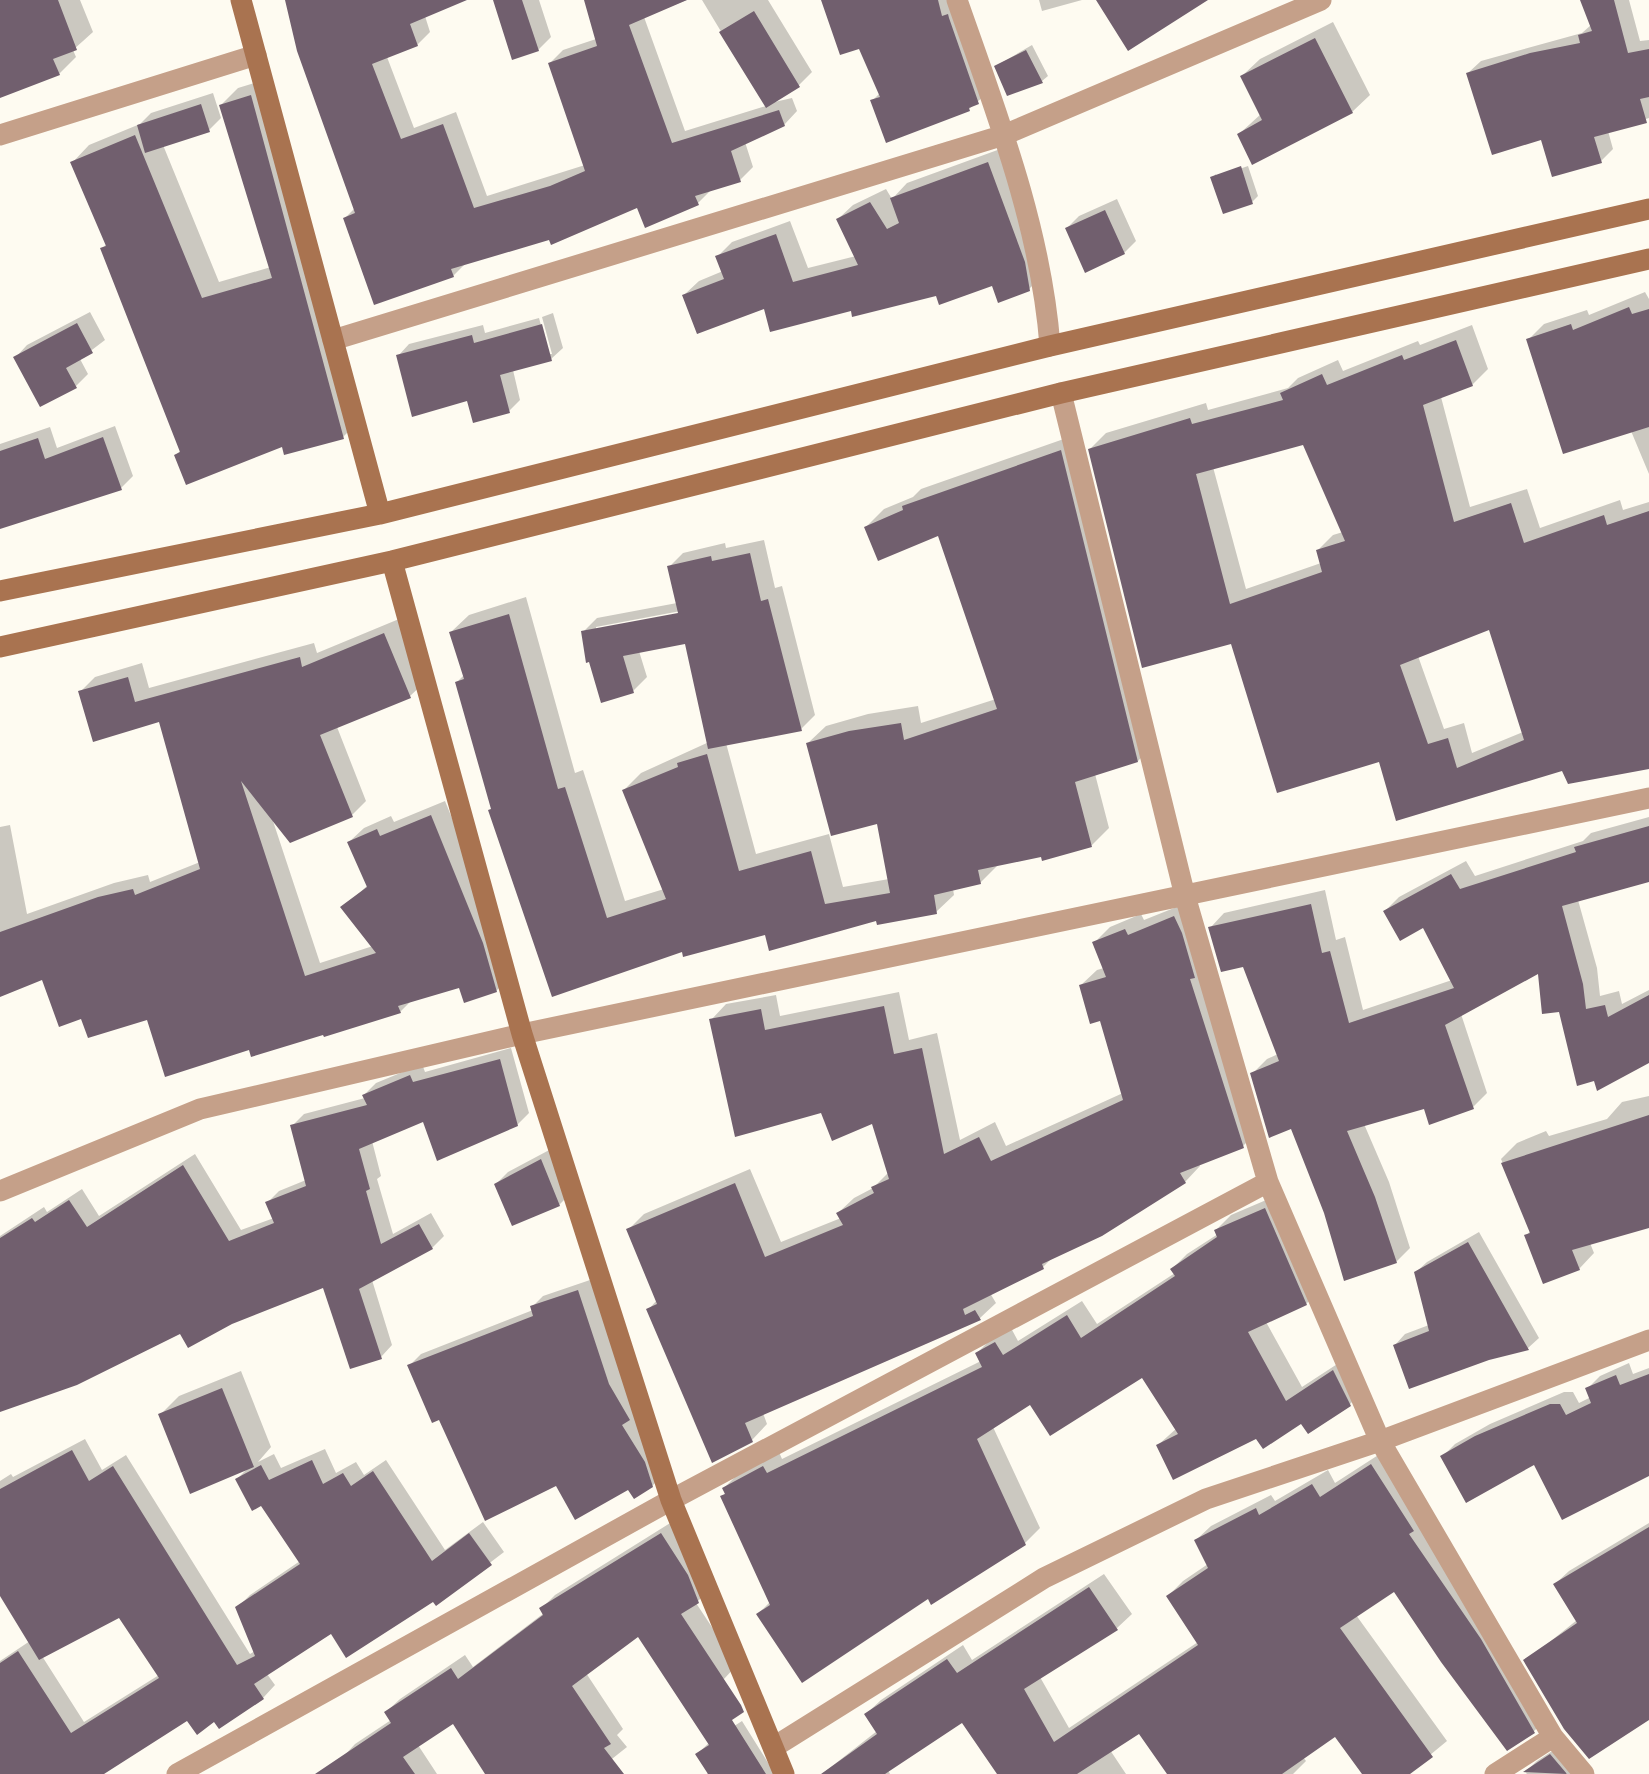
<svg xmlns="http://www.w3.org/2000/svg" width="1649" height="1774" viewBox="0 0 1649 1774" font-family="Karla,sans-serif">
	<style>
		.shadow { fill: #0003; fill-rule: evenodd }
		.building { fill: #715f6e; fill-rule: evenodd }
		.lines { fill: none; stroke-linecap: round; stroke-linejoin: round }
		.street { stroke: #c5a089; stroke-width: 21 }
		.secondary { stroke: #a97350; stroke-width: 21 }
	</style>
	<rect width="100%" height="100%" fill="#fefbf1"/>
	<path class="shadow" d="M0,0H80L93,32L73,50L76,57L59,74L0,97Z
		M286,0H447L425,16L430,32L417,45L387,57L414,128L456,112L487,196L585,165L550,63L563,50L596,39L586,0H687L644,17L685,131L766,106L702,0H768L812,72L799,85L770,103L792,98L797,111L784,125L745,142L753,167L740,180L711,190L698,203L638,206L550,238L466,263L453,276L345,218L355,208Z
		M495,0H539L551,37L538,50Z
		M823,0H958L991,90L969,109L872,101L880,93L860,47Z
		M1039,0H1082L1042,11Z
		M1582,0H1629L1640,41L1649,40V118L1608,131L1613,149L1601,161L1543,138L1468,73L1481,61L1582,33L1591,25Z
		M1333,22L1370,95L1352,112L1239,134L1261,114L1242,76L1260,59Z
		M1032,45L1048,76L1042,81L996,66Z
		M268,79L360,420L343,437L176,455L181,450L102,248L107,244L72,163L89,145L140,124L151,113L213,93L221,118L209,130L163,145L219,282L271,267L221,105L238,88Z
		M1003,148L1044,274L1029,289L993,284L852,309L765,306L684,295L699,281L723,271L717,257L732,242L790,221L808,268L856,256L838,219L853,205L886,189L892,199L907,183Z
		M1248,166L1258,196L1252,202L1224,212L1212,178L1216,174V177Z
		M1117,199L1136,241L1124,253L1067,228L1079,216Z
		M1645,292L1649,299V474L1631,431L1528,340L1544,324L1587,310L1589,315Z
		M90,312L105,340L80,359L88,374L76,386L15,358L27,345Z
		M553,313L563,348L551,359L513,370L520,400L509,411L468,399L398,356L409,344L483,325L485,333L539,318L549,354H552L542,317Z
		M1472,325L1488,369L1472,385L1441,397L1470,507L1527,489L1540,528L1620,500L1623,510L1649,502V766L1563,769L1398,818L1380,759L1232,642L1090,449L1106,433L1206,403L1208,410L1288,388L1298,378L1338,360L1343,371L1418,341L1420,345ZM1304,443L1343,532L1333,535L1317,551L1321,563L1246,589L1213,467ZM1490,627L1523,732L1472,753L1464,723L1444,729L1418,656Z
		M115,426L133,476L121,488L0,525V444L50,427L57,448Z
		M1078,434L1155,743L1138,761L1095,774L1109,828L1092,845L998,865L980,883L953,889L954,895L936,912L766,933L683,950L553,995L493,808L457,682L464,675L451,632L469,615L526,597L575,773L583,770L625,901L664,889L624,790L641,773L709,742L686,642L639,651L647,677L633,691L583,632L597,618L677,603L669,567L683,553L725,543L726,548L764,540L775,588L782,586L815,715L801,729L726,743L756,854L829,834L843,887L889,879L878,822L808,743L826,726L868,714L918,706L921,723L996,699L939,534L866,527L884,509L913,497L921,489ZM686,610L687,613L596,630V627Z
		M399,619L425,682L410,696L337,727L366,801L352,815L272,818L320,963L373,946L343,908L368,885L349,842L364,828L391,816L394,822L445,801L497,928L511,976L496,991L460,986L411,1001L400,1012L324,1032L250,1048L148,1017L83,1016L43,977L0,995V827L10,825L27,914L114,883L148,875L150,882L200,862L160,720L80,692L95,677L142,663L149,688L314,643L317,653Z
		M1649,817V880L1578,900L1597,968L1600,996L1619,991L1622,1004L1649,990V1061L1560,1010L1540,971L1461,1014L1487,1093L1473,1107H1425L1364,1124L1389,1182L1410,1248L1396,1262L1326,1212L1292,1127L1252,1074L1267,1059L1278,1054L1244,965L1210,928L1224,913L1325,890L1336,940L1345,937L1363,1010L1452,980L1423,926L1385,911L1399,897L1466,861L1475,876L1583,841L1591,833Z
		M1189,902L1259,1130L1243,1146L1199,1164L1200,1166L1185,1182L1054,1256L1043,1267L990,1293L996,1303L980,1318L763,1413L767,1424L752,1440L648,1310L657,1300L628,1230L644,1214L750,1169L781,1242L841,1218L838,1213L854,1198L873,1188L889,1172L873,1122L822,1111L711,1020L726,1004L776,995L780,1016L899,992L909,1040L937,1033L960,1140L995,1122L1006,1146L1123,1093L1101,1019L1081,985L1097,970L1104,968L1094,943L1110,927L1141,914L1144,920Z
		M511,1048L529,1113L517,1125L424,1119L372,1141L381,1176L377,1179L393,1234L431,1213L444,1236L432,1248L372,1280L392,1345L381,1357L324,1286L181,1331L0,1410V1236L44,1207L47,1212L82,1189L99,1216L195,1154L241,1230L274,1218L267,1203L279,1191L306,1180L292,1126L304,1114L365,1098L364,1095L376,1083L422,1064L425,1072Z
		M1649,1096V1226L1590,1243L1594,1253L1579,1269L1526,1236L1531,1230L1501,1159L1517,1143L1546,1131L1549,1136L1607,1119L1622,1102Z
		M553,1148L572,1192L559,1205L513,1224L496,1184L508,1172Z
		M1280,1194L1321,1289L1306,1304L1266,1322L1302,1387L1348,1357L1364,1390L1349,1405L1257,1437L1158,1445L1177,1428L1142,1376L1030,1403L993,1427L1040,1528L1025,1543L932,1602L928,1597L758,1614L770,1602L722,1497L726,1492L724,1488L739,1473L779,1452L782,1459L981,1361L977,1353L992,1338L1011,1328L1018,1341L1082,1301L1097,1324L1175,1273L1172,1269L1187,1254L1218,1234L1216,1230L1231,1215Z
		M1479,1232L1539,1338L1528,1348L1488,1358L1395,1345L1405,1334L1429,1325L1415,1273L1427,1262Z
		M590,1280L664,1474L652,1486L556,1484L439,1418L410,1365L421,1354L533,1310L532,1307L543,1296Z
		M1629,1363L1633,1374L1649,1368V1474L1442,1457L1455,1444L1490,1424L1564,1392H1573L1579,1403L1591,1397L1587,1389L1600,1376Z
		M241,1371L271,1447L258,1462L274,1454L281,1468L325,1449L336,1473L356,1462L364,1475L386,1460L445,1550L483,1522L504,1552L436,1604L433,1600L332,1632L267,1674L275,1685L263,1698L215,1720L188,1718L101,1774H0V1661L30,1641L0,1593V1481L11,1474L13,1477L85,1439L102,1470L126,1455L250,1654L255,1651L238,1607L250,1595L300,1561L262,1504L237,1479L248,1468L160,1415L179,1396ZM119,1616L159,1675L84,1722L42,1656Z
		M1386,1450L1549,1717L1534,1731L1508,1748L1395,1590L1356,1615L1447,1741L1407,1774H1364L1335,1735L1303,1757L1306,1761L1293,1774H1169L1140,1731L1110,1750L1126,1774H999L963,1720L888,1770L890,1774H822L877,1731L866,1714L881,1700L963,1645L972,1660L1104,1574L1132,1614L1117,1628L1040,1677L1069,1728L1198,1642L1168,1596L1183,1581L1208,1564L1196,1540L1211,1526L1271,1495L1275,1501L1328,1470L1335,1483Z
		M675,1520L712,1587L696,1603L737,1665L724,1679L638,1635L586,1673L623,1729L617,1735L627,1747L593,1774H487L454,1722L418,1745L437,1774H351L342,1758L355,1744L391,1720L386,1712L400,1699L465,1655L473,1667L544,1613L541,1609L555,1595Z
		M1649,1523V1717L1526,1661L1577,1620L1555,1584L1569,1571Z
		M742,1721L775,1774H707L709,1772L697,1754L711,1741Z
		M1563,1744L1591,1774H1527L1525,1772L1537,1761Z"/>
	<path class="building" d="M0,0H58L77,50L53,59L60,75L0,98Z
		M285,0H467L410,24L418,46L372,64L401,139L443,124L474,208L550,186L585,171L548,63L597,46L584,0H687L629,25L672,143L779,110L785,126L731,151L741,182L695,196L699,205L645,228L637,208L551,245L549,240L451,269L454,277L374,305L343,218L355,213L297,51Z
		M493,0H522L539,51L512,60Z
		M821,0H938L942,16L948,14L949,18L979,104L969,108L970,111L886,143L870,100L880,97L859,49L840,55Z
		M1096,0H1208L1128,51Z
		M1580,0H1614L1628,53L1649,49V97L1640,99L1647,123L1594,137L1602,163L1552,177L1541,140L1492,155L1466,73L1530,53L1580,43L1578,35L1592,31Z
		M754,11L800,87L766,108L719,32Z
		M1315,38L1353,113L1252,165L1237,134L1262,120L1240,76Z
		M1026,50L1043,83L1007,96L994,66Z
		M251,95L344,439L284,455L282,447L186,485L174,455L180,452L100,248L106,246L70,162L135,135L202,298L272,278L219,105Z
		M201,104L210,132L145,153L137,125Z
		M988,162L1025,262L1030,291L998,303L992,286L939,305L936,296L852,317L851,311L770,332L764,309L697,334L682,295L724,279L715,256L776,234L793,282L858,265L836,219L870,202L887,229L899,223L890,198Z
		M1241,166L1253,204L1223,214L1210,177Z
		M1105,210L1125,254L1085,273L1065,228Z
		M1629,307L1632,314L1649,309V427L1563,454L1526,339L1571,324L1573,330Z
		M77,323L93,353L66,368L77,388L40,407L13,357Z
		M542,324L552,361L500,375L510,413L473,423L467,401L412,417L396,355L472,335L474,343Z
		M1456,340L1473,386L1423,405L1454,522L1511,503L1524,543L1604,515L1607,525L1649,511V769L1568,784L1562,771L1396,821L1379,762L1277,793L1231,644L1142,668L1088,449L1190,418L1192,424L1283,400L1280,393L1322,374L1327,385L1402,355L1404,360ZM1303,445L1345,541L1316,550L1322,572L1230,604L1196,474ZM1489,630L1524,740L1457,768L1448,738L1428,744L1400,665Z
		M103,437L122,490L0,529V451L38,438L45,459Z
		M1061,450L1138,762L1075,782L1092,847L1042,861L1041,857L978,870L981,884L934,895L937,914L877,925L876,921L769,951L765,935L683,957L682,952L552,997L488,810L491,809L455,682L464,679L449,632L509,614L558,789L565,787L607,918L666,899L622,790L678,767L677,763L707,754L739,871L811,851L825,904L890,893L877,824L831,836L806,743L849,731L901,723L904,740L997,709L938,536L878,561L864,527L903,510L902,506Z
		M750,553L761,601L768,599L802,731L708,749L685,644L623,656L634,693L601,703L589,662L586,663L581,631L678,613L667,566L711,556L712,561Z
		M384,633L411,698L320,735L353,817L290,843L241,781L305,976L376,953L340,907L367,887L347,842L377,829L380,836L431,815L483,943L497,992L464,1003L459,988L398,1006L401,1013L324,1037L323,1035L251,1057L249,1050L165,1077L147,1020L88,1038L81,1019L59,1027L42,980L0,997V932L98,897L133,889L135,895L200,869L159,722L93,742L78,691L128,677L135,702L300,657L302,667Z
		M1649,826V882L1562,906L1583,984L1586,1009L1605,1005L1608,1017L1649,995V1063L1597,1091L1594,1081L1577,1086L1559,1012L1542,1014L1538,974L1445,1025L1474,1109L1429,1125L1424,1109L1347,1131L1375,1197L1397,1263L1344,1281L1324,1213L1291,1129L1269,1138L1250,1073L1279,1061L1243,967L1221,972L1208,927L1311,904L1322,953L1330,951L1349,1023L1454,988L1423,928L1400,941L1383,911L1451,874L1460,889L1576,852L1574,847Z
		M1174,916L1182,933L1195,978L1190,979L1244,1148L1180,1173L1186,1183L1102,1236L1042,1264L1044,1269L963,1309L965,1315L975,1310L981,1320L745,1423L753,1442L712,1463L646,1309L657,1304L626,1229L735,1183L765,1257L843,1225L836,1213L874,1193L871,1187L889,1179L872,1124L832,1141L821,1113L735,1137L709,1019L761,1009L765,1030L884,1006L894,1054L922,1048L944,1154L979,1137L991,1161L1123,1100L1100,1021L1090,1024L1079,985L1106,977L1092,942L1125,929L1128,935Z
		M500,1059L518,1126L437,1161L423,1122L359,1149L370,1189L366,1191L381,1244L419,1224L433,1249L359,1289L382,1359L350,1369L323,1288L232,1324L188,1348L180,1334L77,1385L0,1412V1238L32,1218L35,1222L69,1200L87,1227L183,1165L229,1241L274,1223L265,1202L306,1186L290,1125L367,1105L362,1095L410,1075L413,1082Z
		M1649,1115V1228L1572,1250L1580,1270L1543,1284L1524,1235L1530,1233L1501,1163Z
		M541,1159L560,1206L512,1226L494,1184Z
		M1265,1208L1307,1305L1248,1332L1286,1401L1333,1370L1351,1406L1308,1434L1301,1424L1263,1449L1256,1439L1173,1480L1156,1445L1178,1434L1142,1378L1050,1436L1030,1405L977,1439L1026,1545L931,1605L928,1599L802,1683L756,1614L770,1605L720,1496L725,1494L722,1488L763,1466L767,1473L982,1367L975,1353L995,1342L1003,1355L1067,1315L1081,1338L1175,1276L1170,1269L1217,1237L1214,1230Z
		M1468,1242L1529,1350L1489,1360L1409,1389L1393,1345L1429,1331L1414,1272Z
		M578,1290L609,1384L630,1420L622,1425L645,1462L653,1487L634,1499L628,1490L575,1520L556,1486L485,1521L439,1420L432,1423L407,1365L533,1316L530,1306Z
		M1649,1374V1476L1562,1520L1534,1465L1466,1503L1440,1456L1475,1436L1550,1404H1560L1566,1415L1591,1403L1585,1388L1616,1375L1620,1385Z
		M222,1388L254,1467L190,1494L158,1414Z
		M72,1450L89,1481L113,1466L237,1665L255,1656L235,1607L300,1564L261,1506L252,1511L235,1479L261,1465L269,1480L312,1460L323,1484L343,1473L351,1486L373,1471L432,1561L469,1533L492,1565L436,1606L433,1602L346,1658L331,1634L254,1684L264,1699L219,1729L214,1722L197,1735L187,1721L104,1774H0V1663L18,1651L71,1733L159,1678L119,1618L39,1660L0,1596V1489Z
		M1371,1464L1414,1531L1409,1534L1481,1639L1535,1733L1507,1751L1441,1662L1394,1592L1340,1628L1433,1757L1410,1774H1362L1335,1737L1282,1774H1167L1139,1734L1077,1774H997L962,1723L885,1774H821L877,1734L864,1714L947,1659L957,1673L1089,1587L1118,1630L1024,1689L1054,1742L1198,1645L1166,1596L1208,1568L1194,1540L1256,1508L1259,1515L1312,1484L1320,1497Z
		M1649,1527V1720L1589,1759L1564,1729L1523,1660L1577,1623L1553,1584Z
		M661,1533L688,1575L699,1603L681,1614L741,1705L744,1712L732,1720L766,1774H708L695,1754L709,1745L638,1637L572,1686L611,1744L604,1748L624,1774H485L453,1724L403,1757L415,1774H315L391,1723L384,1712L451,1668L458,1679L543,1615L539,1608Z
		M1550,1754L1567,1774L1523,1772Z"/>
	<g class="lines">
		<path class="street" d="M957,0C996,112 1041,227 1050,346
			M0,135L256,55
			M333,340L1004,135L1321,0
			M1061,393L1185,896L1268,1182L1380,1441L1553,1737L1584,1774
			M0,1191L200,1109L522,1034L1649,798
			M774,1747L1044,1578L1206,1499L1380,1441L1649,1340
			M177,1774L671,1500L1268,1182
			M1495,1774L1553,1737"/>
		<path class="secondary" d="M241,0L380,514
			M392,561L522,1034L671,1500L784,1774
			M0,591L380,514L1050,346L1649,209
			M0,647L392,561L1061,393L1649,259"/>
	</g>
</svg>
